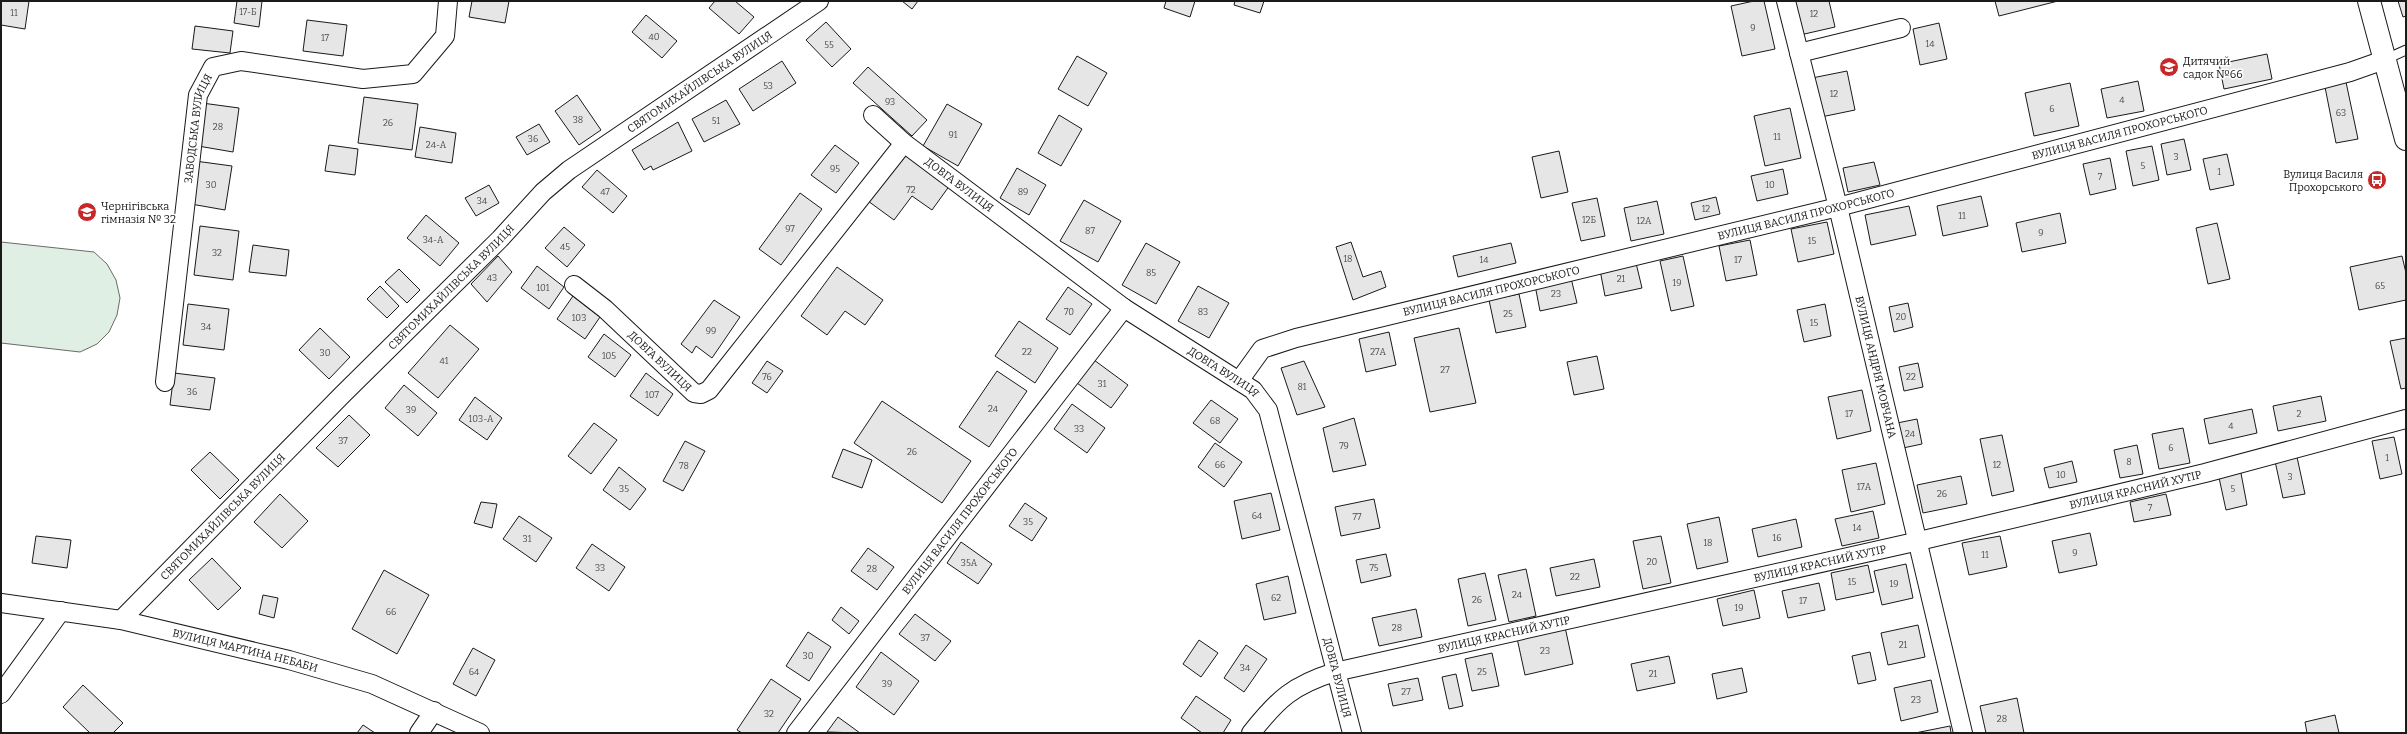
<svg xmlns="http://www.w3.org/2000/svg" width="2407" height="734" viewBox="0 0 2407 734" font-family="Bitter,serif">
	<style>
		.green { fill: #e0efe3; stroke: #6a6a6a }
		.building { fill: #e6e6e6; stroke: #1a1a1a }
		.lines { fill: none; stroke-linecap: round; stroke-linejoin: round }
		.service-casing { stroke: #1a1a1a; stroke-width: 11 }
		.minor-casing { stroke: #1a1a1a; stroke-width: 20 }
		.secondary-casing { stroke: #1a1a1a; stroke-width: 24 }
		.service { stroke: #fff; stroke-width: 9 }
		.minor { stroke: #fff; stroke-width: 18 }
		.secondary { stroke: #fff; stroke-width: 22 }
		.labels { text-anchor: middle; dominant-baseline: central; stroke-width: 3; stroke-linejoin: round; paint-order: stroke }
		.number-label { font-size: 9px; fill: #4d4d4d }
		.poi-label { font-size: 11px; fill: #1a1a1a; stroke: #fff; text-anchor: start }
		.street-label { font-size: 11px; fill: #1a1a1a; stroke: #fff }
	</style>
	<rect width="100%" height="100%" fill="#fff"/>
	<path class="green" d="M1,242L94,252L107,264L116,280L120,298L117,315L109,332L97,344L80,352L1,343Z"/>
	<path class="building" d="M1,1H29L25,29L1,25Z
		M237,1H262L259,27L234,23Z
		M472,1H509L505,23L469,17Z
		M715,1H735L754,17L739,34L709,8Z
		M902,1H918L912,9Z
		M1166,1H1195L1190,17L1164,8Z
		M1235,1H1264L1260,13L1234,5Z
		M1754,1H1764L1775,49L1742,56L1731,6Z
		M1792,1H1829L1835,27L1800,35Z
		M1995,1H2058L1999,16Z
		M2398,1H2406V16L2403,17Z
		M646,15L677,41L662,58L632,32Z
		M307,20L347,25L343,56L303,51Z
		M826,22L851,49L832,67L806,40Z
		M1939,23L1947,59L1920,65L1913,29Z
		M195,26L233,31L230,53L192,49Z
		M2267,54L2272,79L2224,89L2219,64Z
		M1077,56L1107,73L1088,106L1058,89Z
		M782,61L796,83L753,111L739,89Z
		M868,67L927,120L912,136L853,83Z
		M1847,71L1855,110L1821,117L1812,78Z
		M2138,81L2144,111L2107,118L2101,89Z
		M2346,82L2358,139L2336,143L2325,87Z
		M2070,83L2079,126L2034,136L2025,93Z
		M577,95L601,130L579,145L555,111Z
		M364,97L418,104L412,150L358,143Z
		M726,100L740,124L704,142L692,119Z
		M202,103L239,108L233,152L198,146Z
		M947,104L982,124L958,166L923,146Z
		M1790,108L1801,158L1765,166L1754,116Z
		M1059,115L1082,129L1061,166L1038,153Z
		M678,122L692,151L653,170L651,166L644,170L632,150Z
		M539,124L550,142L527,155L516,137Z
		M420,127L456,133L452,163L415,157Z
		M2184,139L2191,170L2167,175L2161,144Z
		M329,145L358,149L355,175L325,171Z
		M835,145L859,163L836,193L811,175Z
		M2152,146L2159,180L2133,186L2126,151Z
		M904,151L950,185L932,210L912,196L894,220L868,201Z
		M1559,151L1568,192L1541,198L1532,157Z
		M2227,154L2234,185L2210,190L2203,159Z
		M2110,158L2116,189L2090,195L2083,164Z
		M195,161L232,166L225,210L191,204Z
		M1874,162L1880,185L1848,192L1843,168Z
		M1017,168L1046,185L1029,215L1000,198Z
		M1783,169L1788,194L1757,201L1751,176Z
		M597,170L627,196L613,213L582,187Z
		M489,185L499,203L476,216L465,198Z
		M800,193L822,209L781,265L759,249Z
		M1981,196L1988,226L1943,236L1937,206Z
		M1716,197L1720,214L1695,220L1691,203Z
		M1597,198L1605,236L1581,241L1572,203Z
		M1084,200L1121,221L1098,262L1060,241Z
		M1657,201L1664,234L1631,241L1624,208Z
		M1909,206L1916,235L1871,245L1865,215Z
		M2060,213L2066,243L2022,252L2016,223Z
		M426,215L459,243L440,266L407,238Z
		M1827,222L1834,254L1798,262L1791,229Z
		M2217,223L2230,279L2208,284L2196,228Z
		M200,226L239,231L233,280L194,275Z
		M564,227L585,245L567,267L545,248Z
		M1750,240L1757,275L1726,281L1719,246Z
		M1351,242L1363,277L1381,271L1386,287L1353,300L1336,247Z
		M1146,243L1180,262L1156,304L1122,285Z
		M1511,243L1516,263L1458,277L1453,256Z
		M253,245L289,250L286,276L249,272Z
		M498,256L512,272L487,302L471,284Z
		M1683,256L1694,306L1671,311L1660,261Z
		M2402,256L2406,273V300L2359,310L2350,267Z
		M1636,263L1642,288L1605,296L1600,270Z
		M537,266L564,287L549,309L521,288Z
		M837,267L883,300L865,325L845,311L827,335L801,316Z
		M399,269L420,290L407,303L385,282Z
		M1571,278L1577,303L1540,311L1535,285Z
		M380,286L399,306L387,318L367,299Z
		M1198,286L1229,303L1209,338L1178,321Z
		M1068,287L1092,304L1070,335L1046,319Z
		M1519,294L1526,327L1496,333L1489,300Z
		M573,296L600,317L585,339L557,319Z
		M714,300L740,317L712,358L696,346L692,353L681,344Z
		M1908,303L1913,327L1894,332L1889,307Z
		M188,304L229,309L224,350L183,345Z
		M1825,304L1831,336L1804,342L1797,310Z
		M1019,321L1058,348L1035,383L995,356Z
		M450,325L479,349L438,398L408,373Z
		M320,328L350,357L329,379L299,350Z
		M1459,328L1476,403L1430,412L1414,338Z
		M1389,332L1396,365L1366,372L1359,339Z
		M604,334L631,355L615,377L588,357Z
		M2406,338V388L2401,389L2390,341Z
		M1597,356L1604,389L1574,395L1567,362Z
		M1094,360L1128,385L1111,408L1077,383Z
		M767,361L783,371L767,393L752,383Z
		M1304,361L1325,407L1297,415L1281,368Z
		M1918,363L1923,387L1904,391L1899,367Z
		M997,371L1027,391L989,447L959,427Z
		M174,373L215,378L210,410L170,405Z
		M646,373L673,394L658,416L630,396Z
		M404,385L437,413L418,436L385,408Z
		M1862,390L1871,431L1837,439L1828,397Z
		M2321,396L2326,421L2278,431L2273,406Z
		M475,397L502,418L487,440L459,420Z
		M1211,400L1238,419L1220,443L1193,423Z
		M882,401L971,461L942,503L854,443Z
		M1072,404L1105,428L1087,453L1054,429Z
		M2252,409L2257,433L2209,444L2204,419Z
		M349,415L370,435L338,467L316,448Z
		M1354,418L1366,465L1333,472L1323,428Z
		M1917,419L1922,444L1903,448L1897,423Z
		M594,423L617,440L591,474L568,456Z
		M2183,428L2190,463L2159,469L2152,434Z
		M2002,435L2014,491L1992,496L1980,439Z
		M2394,437L2402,474L2380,479L2372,441Z
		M685,441L705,451L683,491L663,481Z
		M1215,443L1242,462L1224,487L1198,467Z
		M2137,445L2143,474L2120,478L2114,450Z
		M843,449L872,460L862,488L832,477Z
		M210,452L239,480L220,499L191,470Z
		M2297,457L2305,494L2283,498L2275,461Z
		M2072,461L2077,482L2049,488L2044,468Z
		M1876,463L1885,504L1851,512L1842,470Z
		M619,467L646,489L630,510L603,490Z
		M2240,468L2247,505L2226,510L2218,473Z
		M1961,476L1967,504L1923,513L1917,485Z
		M1271,493L1280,530L1242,539L1234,501Z
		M280,494L308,521L282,548L254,522Z
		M2166,494L2171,515L2134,522L2130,502Z
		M1374,499L1380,528L1341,536L1335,507Z
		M481,502L497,504L492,528L474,523Z
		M1025,503L1047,518L1032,541L1009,526Z
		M1873,511L1879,538L1842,546L1835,519Z
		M519,516L552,538L536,562L503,539Z
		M1719,517L1728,562L1697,569L1687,524Z
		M1796,519L1802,547L1758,557L1752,529Z
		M2090,533L2097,565L2059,573L2052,541Z
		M36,536L71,540L67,568L32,563Z
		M1661,536L1671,583L1643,589L1633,541Z
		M2000,536L2007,567L1969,575L1962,543Z
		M961,542L992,564L978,584L947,563Z
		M592,544L625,567L609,591L576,568Z
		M868,548L894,567L877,590L851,571Z
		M1386,554L1391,576L1361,583L1356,560Z
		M212,558L241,588L218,610L189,580Z
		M1594,559L1600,587L1556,596L1550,568Z
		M1906,564L1913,598L1882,605L1874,571Z
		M1868,565L1874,592L1836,600L1831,573Z
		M1526,569L1536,616L1509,622L1498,575Z
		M384,570L429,595L397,654L352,629Z
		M1485,573L1496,620L1468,626L1458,579Z
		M1288,576L1296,613L1264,620L1256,584Z
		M1819,583L1825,610L1788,618L1782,591Z
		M1754,590L1760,618L1723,626L1717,599Z
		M263,595L278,598L274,618L259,614Z
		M841,607L859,621L849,634L832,620Z
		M1416,609L1422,637L1379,646L1372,618Z
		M915,614L951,641L935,661L899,634Z
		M1918,625L1925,657L1888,665L1881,633Z
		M1565,627L1573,664L1525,675L1517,638Z
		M808,632L831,647L809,681L786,666Z
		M1199,640L1218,653L1201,677L1183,664Z
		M1246,645L1267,659L1244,692L1224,678Z
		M473,648L495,660L476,696L453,684Z
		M881,652L919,681L894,715L856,687Z
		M1870,652L1876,680L1858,684L1852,656Z
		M1492,653L1499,686L1472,691L1465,659Z
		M1669,656L1675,683L1637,691L1631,664Z
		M1742,668L1747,692L1717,699L1712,674Z
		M1456,674L1463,706L1449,709L1442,677Z
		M1418,678L1423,700L1393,706L1388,684Z
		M771,679L801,699L778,733H742L737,730Z
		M1931,680L1938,712L1901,721L1894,688Z
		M83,685L123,723L113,733H90L63,707Z
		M1196,696L1231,720L1223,733H1202L1181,718Z
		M2017,698L2024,733H1986L1980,706Z
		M2335,715L2339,733H2307L2305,722Z
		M838,717L860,733L827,732Z
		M363,725L375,733H357Z
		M1950,726L1951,733H1915Z"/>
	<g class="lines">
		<g class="service-casing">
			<path id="service" d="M2384,60L2406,50"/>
		</g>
		<g class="minor-casing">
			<g id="minor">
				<path id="s1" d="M1786,1L1838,207L1963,733"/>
				<path d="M1799,53L1901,28"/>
				<path id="s2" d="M873,115L904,143L1124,308L1253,390L1268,410L1352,733"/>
				<path id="s3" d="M574,285L605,309L694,393L701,394L709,390L904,143"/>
				<path id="s4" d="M1239,381L1262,349L1296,338L1838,207L2350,72L2384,60"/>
				<path id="s5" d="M165,382L198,95L213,67L241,61L363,79L413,74L445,36L448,1"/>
				<path id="s6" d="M1,603L121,620L289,660L372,684L480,733"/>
				<path id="s7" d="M121,620L343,394L500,239L543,192L569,170L819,1"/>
				<path d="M1,694L61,611"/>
				<path d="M419,733L434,711"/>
				<path id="s8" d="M796,733L1124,308"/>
				<path id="s9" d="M1251,733C1278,699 1293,685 1335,672L1919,541L2205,473L2406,419"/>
			</g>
		</g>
		<g class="secondary-casing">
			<path id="secondary" d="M2369,1L2406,139"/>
		</g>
		<use href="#service" class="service"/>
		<use href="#minor" class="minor"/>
		<use href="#secondary" class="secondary"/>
	</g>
	<defs>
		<g id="school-disc" transform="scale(1)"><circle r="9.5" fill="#c62828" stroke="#fff"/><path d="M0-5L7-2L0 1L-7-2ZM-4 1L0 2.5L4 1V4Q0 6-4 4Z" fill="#fff"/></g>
		<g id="bus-disc" transform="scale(1)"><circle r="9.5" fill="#c62828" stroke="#fff"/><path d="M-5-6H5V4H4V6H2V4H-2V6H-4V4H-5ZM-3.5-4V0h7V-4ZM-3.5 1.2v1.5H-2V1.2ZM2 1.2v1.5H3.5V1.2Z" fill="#fff"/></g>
	</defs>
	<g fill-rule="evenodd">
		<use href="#school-disc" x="2169" y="67"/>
		<use href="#bus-disc" x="2377" y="180"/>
		<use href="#school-disc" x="87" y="212"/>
	</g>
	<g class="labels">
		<g class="number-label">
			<text x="248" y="12">17-Б</text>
			<text x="14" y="13">11</text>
			<text x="1814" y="14">12</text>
			<text x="1753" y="28">9</text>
			<text x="654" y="37">40</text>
			<text x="325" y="38">17</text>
			<text x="1930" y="44">14</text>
			<text x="829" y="45">55</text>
			<text x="768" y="86">53</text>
			<text x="1834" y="94">12</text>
			<text x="2122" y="100">4</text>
			<text x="890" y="102">93</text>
			<text x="2052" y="109">6</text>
			<text x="2341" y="113">63</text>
			<text x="578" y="120">38</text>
			<text x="716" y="121">51</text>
			<text x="388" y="123">26</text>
			<text x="218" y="127">28</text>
			<text x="953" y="135">91</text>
			<text x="1777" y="137">11</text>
			<text x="533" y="139">36</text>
			<text x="436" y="145">24-А</text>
			<text x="2176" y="157">3</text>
			<text x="2143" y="166">5</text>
			<text x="835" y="169">95</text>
			<text x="2219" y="172">1</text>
			<text x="2100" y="177">7</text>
			<text x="211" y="185">30</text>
			<text x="1770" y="185">10</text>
			<text x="911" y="190">72</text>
			<text x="605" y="192">47</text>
			<text x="1023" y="192">89</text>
			<text x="482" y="201">34</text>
			<text x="1706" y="209">12</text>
			<text x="1962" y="216">11</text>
			<text x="1589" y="220">12Б</text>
			<text x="1644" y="221">12А</text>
			<text x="790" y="229">97</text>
			<text x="1090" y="231">87</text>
			<text x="2041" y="233">9</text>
			<text x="433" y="240">34-А</text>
			<text x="1812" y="241">15</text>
			<text x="565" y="247">45</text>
			<text x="217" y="253">32</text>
			<text x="1348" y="259">18</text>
			<text x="1484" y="260">14</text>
			<text x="1738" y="260">17</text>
			<text x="1151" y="273">85</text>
			<text x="492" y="278">43</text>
			<text x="1621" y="279">21</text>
			<text x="1677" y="283">19</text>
			<text x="2380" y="286">65</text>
			<text x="543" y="288">101</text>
			<text x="1556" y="294">23</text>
			<text x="1069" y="312">70</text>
			<text x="1203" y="312">83</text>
			<text x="1508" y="314">25</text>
			<text x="1901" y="317">20</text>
			<text x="579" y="318">103</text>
			<text x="1814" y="323">15</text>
			<text x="206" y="327">34</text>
			<text x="711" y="331">99</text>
			<text x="1027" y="352">22</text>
			<text x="1378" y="352">27А</text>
			<text x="325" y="353">30</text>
			<text x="609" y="356">105</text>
			<text x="444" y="361">41</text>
			<text x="1445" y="370">27</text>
			<text x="767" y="377">76</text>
			<text x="1911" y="377">22</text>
			<text x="1102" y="384">31</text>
			<text x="1302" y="387">81</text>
			<text x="192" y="392">36</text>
			<text x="652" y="395">107</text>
			<text x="993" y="409">24</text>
			<text x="411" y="410">39</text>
			<text x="1849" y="414">17</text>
			<text x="2299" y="414">2</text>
			<text x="481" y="419">103-А</text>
			<text x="1215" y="421">68</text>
			<text x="2231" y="426">4</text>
			<text x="1079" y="429">33</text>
			<text x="1910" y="434">24</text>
			<text x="343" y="441">37</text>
			<text x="1344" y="446">79</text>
			<text x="2171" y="448">6</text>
			<text x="912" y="452">26</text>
			<text x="2387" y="458">1</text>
			<text x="2129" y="462">8</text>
			<text x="1220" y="465">66</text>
			<text x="1997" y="465">12</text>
			<text x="684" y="466">78</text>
			<text x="2061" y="475">10</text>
			<text x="2290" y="477">3</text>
			<text x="1864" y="487">17А</text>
			<text x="624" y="489">35</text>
			<text x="2233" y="489">5</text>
			<text x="1942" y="494">26</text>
			<text x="2150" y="508">7</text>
			<text x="1257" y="516">64</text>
			<text x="1357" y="517">77</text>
			<text x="1028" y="522">35</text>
			<text x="1857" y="528">14</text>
			<text x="1777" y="538">16</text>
			<text x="527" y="539">31</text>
			<text x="1708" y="543">18</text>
			<text x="2075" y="553">9</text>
			<text x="1985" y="555">11</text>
			<text x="1652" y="562">20</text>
			<text x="969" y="563">35А</text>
			<text x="600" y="568">33</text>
			<text x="1374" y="568">75</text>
			<text x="872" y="569">28</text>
			<text x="1575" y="577">22</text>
			<text x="1852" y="582">15</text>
			<text x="1894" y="584">19</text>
			<text x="1517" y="595">24</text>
			<text x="1276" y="598">62</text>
			<text x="1477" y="600">26</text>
			<text x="1803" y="601">17</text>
			<text x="1739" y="608">19</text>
			<text x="391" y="612">66</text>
			<text x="1397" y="628">28</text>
			<text x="925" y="638">37</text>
			<text x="1903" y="645">21</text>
			<text x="1545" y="651">23</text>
			<text x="808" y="656">30</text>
			<text x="1245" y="668">34</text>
			<text x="474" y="672">64</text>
			<text x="1482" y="672">25</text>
			<text x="1653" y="674">21</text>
			<text x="887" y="684">39</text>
			<text x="1406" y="692">27</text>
			<text x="1916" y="700">23</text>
			<text x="769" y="714">32</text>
			<text x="2002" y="719">28</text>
		</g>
		<g class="poi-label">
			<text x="2183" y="61">Дитячий<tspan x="2183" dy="13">садок №66</tspan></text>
			<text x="2363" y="174" text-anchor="end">Вулиця Василя<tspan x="2363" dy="13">Прохорського</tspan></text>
			<text x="101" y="206">Чернігівська<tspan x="101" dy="13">гімназія № 32</tspan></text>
		</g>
		<g class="street-label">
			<text stroke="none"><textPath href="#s7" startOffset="793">СВЯТОМИХАЙЛІВСЬКА ВУЛИЦЯ</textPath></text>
			<text stroke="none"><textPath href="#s5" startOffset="256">ЗАВОДСЬКА ВУЛИЦЯ</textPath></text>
			<text stroke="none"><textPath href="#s4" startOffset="924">ВУЛИЦЯ ВАСИЛЯ ПРОХОРСЬКОГО</textPath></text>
			<text stroke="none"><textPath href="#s2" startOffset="111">ДОВГА ВУЛИЦЯ</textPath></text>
			<text stroke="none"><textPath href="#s4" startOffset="600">ВУЛИЦЯ ВАСИЛЯ ПРОХОРСЬКОГО</textPath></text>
			<text stroke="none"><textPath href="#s7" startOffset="469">СВЯТОМИХАЙЛІВСЬКА ВУЛИЦЯ</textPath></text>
			<text stroke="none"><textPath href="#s4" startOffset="276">ВУЛИЦЯ ВАСИЛЯ ПРОХОРСЬКОГО</textPath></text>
			<text stroke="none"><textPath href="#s3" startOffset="115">ДОВГА ВУЛИЦЯ</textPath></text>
			<text stroke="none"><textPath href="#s1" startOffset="377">ВУЛИЦЯ АНДРІЯ МОВЧАНА</textPath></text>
			<text stroke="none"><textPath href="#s2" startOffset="435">ДОВГА ВУЛИЦЯ</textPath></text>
			<text stroke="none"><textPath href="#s9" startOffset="927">ВУЛИЦЯ КРАСНИЙ ХУТІР</textPath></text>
			<text stroke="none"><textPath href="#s7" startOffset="145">СВЯТОМИХАЙЛІВСЬКА ВУЛИЦЯ</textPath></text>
			<text stroke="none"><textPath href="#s8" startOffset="268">ВУЛИЦЯ ВАСИЛЯ ПРОХОРСЬКОГО</textPath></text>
			<text stroke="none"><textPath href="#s9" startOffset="603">ВУЛИЦЯ КРАСНИЙ ХУТІР</textPath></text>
			<text stroke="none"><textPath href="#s9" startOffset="279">ВУЛИЦЯ КРАСНИЙ ХУТІР</textPath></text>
			<text stroke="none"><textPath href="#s6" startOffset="249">ВУЛИЦЯ МАРТИНА НЕБАБИ</textPath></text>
			<text stroke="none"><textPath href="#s2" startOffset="771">ДОВГА ВУЛИЦЯ</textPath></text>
		</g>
	</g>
	<rect width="2407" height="734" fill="none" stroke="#1a1a1a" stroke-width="4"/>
</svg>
